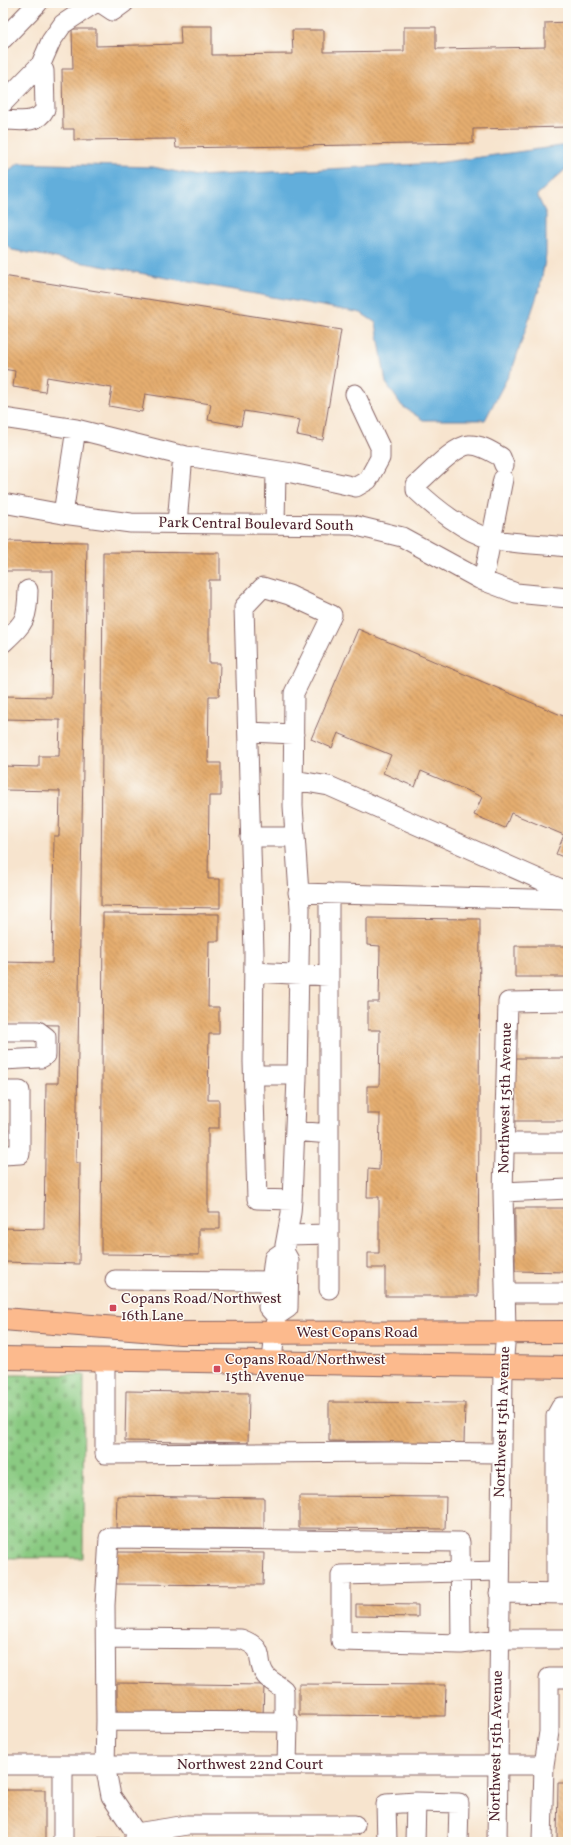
<svg xmlns="http://www.w3.org/2000/svg" width="571" height="1845" viewBox="0 0 571 1845" font-family="Vollkorn,serif">
	<style>
		.cemetery { fill: url(#cemetery-stones); stroke: #6a7456 }
		.water { fill: #62aedb; stroke: #566683 }
		.building { fill: url(#building-back-hatch) }
		.lines { fill: none; stroke-linecap: round; stroke-linejoin: round }
		.minor-casing { stroke: #876464; stroke-width: 21 }
		.major-casing { stroke: #876464; stroke-width: 24 }
		.minor { stroke: #fff; stroke-width: 19 }
		.major { stroke: #fcba8d; stroke-width: 22 }
		.poi-dot { fill: #d1495b; stroke: #fdfcf7; stroke-width: 1.5 }
		.labels { text-anchor: middle; dominant-baseline: central; stroke-width: 3; stroke-linejoin: round; paint-order: stroke }
		.street-label { font-size: 15px; fill: #4a1f2b; stroke: #fdfcf7 }
		.poi-label { font-size: 15px; fill: #4a1f2b; stroke: #fdfcf7; text-anchor: start }
	</style>
	<defs>
		<pattern id="cemetery-stones" width="16" height="16" patternUnits="userSpaceOnUse"><rect width="16" height="16" fill="#8aca82"/><path d="M2 7V4a2 2 0 0 1 4 0v3zM10 15v-3a2 2 0 0 1 4 0v3z" fill="#79ad70"/></pattern>
		<pattern id="building-back-hatch" width="6" height="6" patternUnits="userSpaceOnUse"><rect width="6" height="6" fill="#e5ad70"/><path d="M-1 5l2 2M0 0l6 6M5-1l2 2" fill="none" stroke="#bc8c5c"/></pattern>
	</defs>
	<rect width="100%" height="100%" fill="#fdfcf7"/>
	<filter id="ink" filterUnits="userSpaceOnUse"><feTurbulence type="fractalNoise" baseFrequency=".025" numOctaves="2"/><feDisplacementMap in="SourceGraphic" scale="8" xChannelSelector="R" yChannelSelector="G"/><feConvolveMatrix kernelMatrix="1 2 1 2 8 2 1 2 1" color-interpolation-filters="sRGB"/></filter>
	<filter id="wash" filterUnits="userSpaceOnUse"><feTurbulence type="fractalNoise" baseFrequency=".012" numOctaves="4" result="noise"/><feDisplacementMap in="SourceGraphic" scale="16" xChannelSelector="R" yChannelSelector="G"/><feGaussianBlur stdDeviation="0.9" result="paint"/><feColorMatrix in="noise" values="0 0 0 0 0 0 0 0 0 0 0 0 0 0 0 0 0 1.4 0 .05"/><feComposite in="paint" operator="in"/></filter>
	<g filter="url(#wash)">
		<rect width="100%" height="100%" fill="#f7e4ce"/>
		<path class="cemetery" d="M3,1375H84L83,1558H3Z"/>
		<path class="water" d="M568,145V167L537,195L546,214V255L540,287L513,367L485,420H423L402,406L386,383L376,323L361,313L12,250L3,241V176L19,163L153,167L198,176L437,163Z"/>
		<g id="blocks">
			<path class="building" d="M568,22V127L473,129V143L176,148L175,139L74,140V129H63L62,69H73L72,29H96V46L181,44L180,26H212V55L293,54L292,30H324V52L404,51V27H436V49L545,47V23Z
				M3,276L341,330L323,440L297,435L300,420L244,411L241,426L208,420L211,404L145,394L142,412L109,406L112,388L47,377L45,392L13,387L15,371L3,369Z
				M3,541L87,542L76,1163H80L79,1264L3,1262V1228L44,1229L46,1083H58L59,1025L3,1024V962L52,963L54,836H59L60,791L3,790V766L39,767V756H59L60,720L3,719V696L51,697L53,571H3Z
				M103,552L220,553V580H209V663H220L219,696H209L208,763H221V796H209L208,879H220V908L101,906Z
				M358,629L568,718V859L556,854L564,835L511,813L505,828L474,815L482,797L421,771L415,787L383,773L391,755L338,733L332,748L311,739Z
				M103,913L219,914V941H209L208,1007H219V1034H209L208,1100H219V1128H208V1212H220V1229H199V1255L101,1254Z
				M367,918L480,919L478,1296H385V1268H368V1253H379V1197H367L368,1169L379,1170L380,1114H367V1086H379L380,1030H368V1002H379L380,946L367,945Z
				M515,946H568V977H515Z
				M514,1058H568V1121H514Z
				M515,1208H568V1272L515,1271Z
				M126,1391L249,1393L248,1443L125,1441Z
				M329,1402L465,1403L464,1443L329,1441Z
				M117,1496L264,1498V1529L116,1528Z
				M299,1496L446,1497L445,1529L299,1528Z
				M117,1552L264,1553L263,1585L116,1584Z
				M356,1604L418,1605V1617L356,1616Z
				M117,1683L264,1685L263,1717L117,1715Z
				M299,1684L446,1685L445,1716L299,1715Z
				M558,1783H568V1842H557Z
				M4,1790H45V1842H4Z
				M98,1838H120V1842H98Z"/>
		</g>
	</g>
	<g filter="url(#ink)">
		<use href="#blocks" fill-opacity="0" stroke="#876464" stroke-width="1"/>
		<g class="lines">
			<g class="minor-casing">
				<path id="minor" d="M101,3L113,11L124,3
					M3,39L38,3
					M3,103L41,64L51,41L63,24L95,3
					M3,120C19,120 37,125 45,109L44,71L41,64
					M3,418L76,429L63,514
					M76,429L180,455L292,473L356,487L368,480L380,458V447L355,394
					M504,465L501,457C492,452 480,444 469,445C454,446 428,475 416,485V490C435,508 465,532 491,539C513,544 544,544 568,547
					M3,503L63,514L131,523L353,525L402,537L479,579L516,593L568,598
					M177,523L183,455
					M275,524L276,471
					M483,581L503,479
					M3,643C25,622 27,621 28,590
					M248,732L294,734
					M294,780L329,786L568,892
					M250,837H295
					M298,893L568,900
					M254,972L329,976
					M3,1031H38L46,1037V1055L41,1058L3,1060
					M254,1075H297
					M3,1091H20V1154L3,1155
					M295,1131L329,1134
					M504,1143H568
					M503,1192L568,1189
					M288,1235L329,1234
					M115,1280L271,1281
					M329,1289V893
					M505,1293H568
					M276,1316L288,1308L289,1260L284,1251
					M105,1359V1454L394,1452L501,1453
					M272,1363L276,1316L268,1307L274,1258L284,1251L291,1213L292,1200L297,1078L300,908L293,806L294,693L332,615L289,595L263,587L244,607L254,953L253,1062L257,1199L292,1200
					M499,1593L568,1594
					M556,1593V1416L561,1407H568
					M106,1638L241,1639C270,1650 253,1659 266,1676C270,1681 279,1685 284,1690V1721
					M461,1644L341,1641V1575L499,1571
					M106,1721L105,1605L109,1538L460,1542L461,1644L498,1639H568
					M3,1765H544L542,1842
					M544,1765L549,1732V1678H568
					M136,1833L187,1825H355
					M63,1842V1765
					M134,1842L136,1833L111,1796L105,1765L106,1721L288,1722L287,1765
					M387,1842L386,1804L416,1802
					M415,1842L416,1802L459,1803L458,1842
					M497,1842L503,1368L506,1332L503,1192L508,1002L568,1001"/>
			</g>
			<g class="major-casing">
				<path id="major" d="M3,1319L181,1333L568,1332
					M3,1358L568,1367"/>
			</g>
			<use href="#minor" class="minor"/>
			<use href="#major" class="major"/>
		</g>
	</g>
	<g class="poi-dot">
		<rect x="109" y="1304" width="8" height="8" rx="2"/>
		<rect x="213" y="1365" width="8" height="8" rx="2"/>
	</g>
	<g class="labels">
		<g class="street-label">
			<text transform="translate(256 525) rotate(1)">Park Central Boulevard South</text>
			<text transform="translate(506 1098) rotate(-89)">Northwest 15th Avenue</text>
			<text x="357" y="1333">West Copans Road</text>
			<text transform="translate(503 1422) rotate(-88)">Northwest 15th Avenue</text>
			<text transform="translate(497 1746) rotate(-89)">Northwest 15th Avenue</text>
			<text x="250" y="1765">Northwest 22nd Court</text>
		</g>
		<g class="poi-label">
			<text x="121" y="1299">Copans Road/Northwest<tspan x="121" dy="17">16th Lane</tspan></text>
			<text x="225" y="1360">Copans Road/Northwest<tspan x="225" dy="17">15th Avenue</tspan></text>
		</g>
	</g>
	<rect width="571" height="1845" fill="none" stroke="#fdfcf7" stroke-width="16"/>
</svg>
